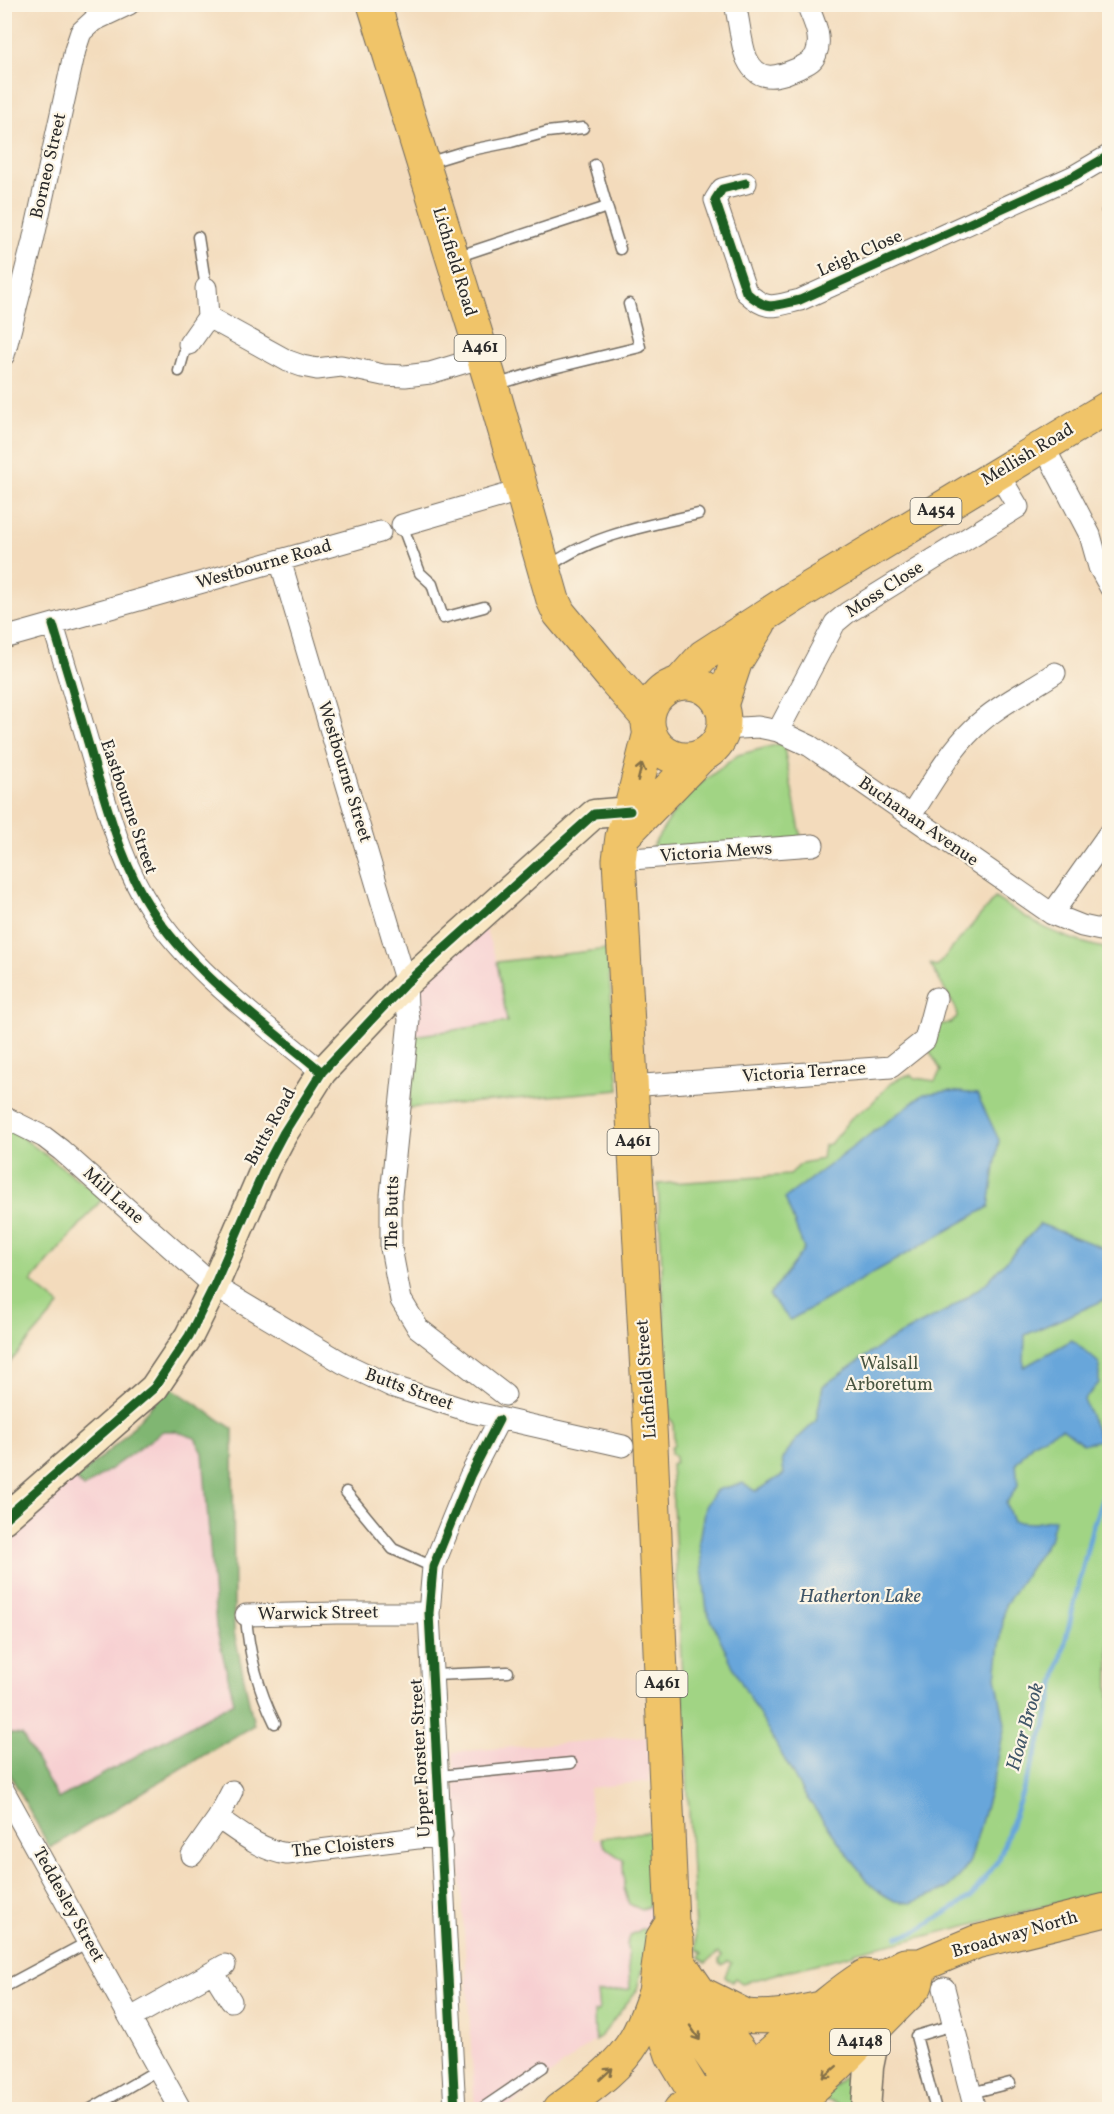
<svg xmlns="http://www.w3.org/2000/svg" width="1114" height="2114" viewBox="0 0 1114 2114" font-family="Vollkorn,serif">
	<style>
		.built { fill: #f7cfd1 }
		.green { fill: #a1d484; stroke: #668058; stroke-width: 1.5 }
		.forest { fill: #80b672; stroke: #56704e; stroke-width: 1.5 }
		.water { fill: #67a6da; stroke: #496882; stroke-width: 1.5 }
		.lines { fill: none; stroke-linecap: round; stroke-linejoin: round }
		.stream { stroke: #67a6da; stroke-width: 5 }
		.lane-casing { stroke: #71695e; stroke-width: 13 }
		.street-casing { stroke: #71695e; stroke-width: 23 }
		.secondary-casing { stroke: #71695e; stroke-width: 31 }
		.primary-casing { stroke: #71695e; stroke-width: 34 }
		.highway-casing { stroke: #71695e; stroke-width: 35 }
		.lane { stroke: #fff; stroke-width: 10 }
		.street { stroke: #fff; stroke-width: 21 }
		.secondary { stroke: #f9e7c3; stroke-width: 28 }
		.primary { stroke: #f0c469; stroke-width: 32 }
		.highway { stroke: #f0c469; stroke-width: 33 }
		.cycleway-casing { stroke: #fcf5e5; stroke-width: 13 }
		.cycleway { stroke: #1b5e20; stroke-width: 9 }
		.oneway { stroke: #847047 }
		.labels { text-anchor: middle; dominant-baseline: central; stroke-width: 4.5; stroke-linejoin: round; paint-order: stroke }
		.shield { fill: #fcf5e5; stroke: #6a6863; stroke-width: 1.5 }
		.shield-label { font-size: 16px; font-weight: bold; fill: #2b2b2b }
		.street-label { font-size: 18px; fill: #2b2b2b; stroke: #fcf5e5 }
		.park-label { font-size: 18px; fill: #485541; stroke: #fcf5e5 }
		.water-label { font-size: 20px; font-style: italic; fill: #405668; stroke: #fcf5e5 }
	</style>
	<rect width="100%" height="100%" fill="#fcf5e5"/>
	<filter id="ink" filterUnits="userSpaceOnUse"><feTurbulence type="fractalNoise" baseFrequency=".0167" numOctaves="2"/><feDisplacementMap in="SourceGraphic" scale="12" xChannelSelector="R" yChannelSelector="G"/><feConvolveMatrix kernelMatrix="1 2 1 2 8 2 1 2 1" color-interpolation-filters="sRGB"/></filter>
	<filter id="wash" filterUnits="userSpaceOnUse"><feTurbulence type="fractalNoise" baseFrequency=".008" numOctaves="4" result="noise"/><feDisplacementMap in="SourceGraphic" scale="24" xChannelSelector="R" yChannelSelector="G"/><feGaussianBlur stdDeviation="1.35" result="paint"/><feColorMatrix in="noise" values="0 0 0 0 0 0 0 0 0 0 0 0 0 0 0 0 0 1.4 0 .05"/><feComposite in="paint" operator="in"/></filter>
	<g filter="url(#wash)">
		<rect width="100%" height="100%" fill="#f3dbbc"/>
		<path class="built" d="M483,923L497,962L507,1023L414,1036L415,981Z
			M169,1386L233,1429L234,1632L254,1725L50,1848L5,1765L4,1534L29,1516L117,1443Z
			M647,1736L650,1781L589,1788L593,1839L650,1831L653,1919L637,1990L603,2034L506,2109H475L453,1752Z"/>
		<path class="green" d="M783,743L802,841L645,858L672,815L692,790L738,755Z
			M995,898C1036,924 1061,940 1109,949V1890L898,1943L897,1942L854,1952V1954L742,1983L735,1978L732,1982L725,1976L731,1963L728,1961L722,1965L719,1960L722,1956L718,1953L706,1963L699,1957L702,1953L696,1949L671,1464L675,1462V1457L671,1454V1447L674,1444L673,1422L669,1418L658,1184L789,1175L802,1163L822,1159L824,1145L830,1144L851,1118L871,1104L891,1083L902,1077L911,1075L915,1078L935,1081L941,1071L926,1045L936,1025L950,1023L957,1018L956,1009L930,964L937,966Z
			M607,949L619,1090L409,1108L414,1036L507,1022L497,962Z
			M4,1129H11L103,1198L31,1282L60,1305L5,1368Z
			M650,1831L653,1897L649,1906L642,1910L629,1904L624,1888L623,1860C614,1853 604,1850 601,1838Z
			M642,1929L651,1931L637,1990L603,2034L595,2041L594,2012L599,2011L597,1993L630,1989L627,1944L631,1935Z
			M852,2068L855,2072L851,2109C841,2108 834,2100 822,2100Z"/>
		<path class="forest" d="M169,1386L233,1429L234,1632L254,1725L50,1848L5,1765L4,1733L22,1735L58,1799L234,1702L216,1627L203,1453L195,1438L175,1431H163L84,1488L75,1479L118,1443Z"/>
		<path class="water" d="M949,1091L977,1094L999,1140L989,1207L790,1320L769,1296L804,1249L785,1198L924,1094Z
			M1040,1224L1109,1250V1298L1025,1335L1024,1367L1072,1340L1099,1363V1383L1084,1400L1100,1440L1083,1444L1062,1428L1033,1443L1016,1463L1018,1486L1006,1503L1013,1522L1034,1523L1055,1519L1051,1537L1005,1605L996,1677L1005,1724L995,1774L970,1861L960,1876L946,1889L911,1903L895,1901L882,1894L868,1882L804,1794L737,1675L707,1611L699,1541L705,1506L717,1490L743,1483L756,1491L784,1474L782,1459L796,1440L816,1421L823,1386L888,1341L951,1308L986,1283Z"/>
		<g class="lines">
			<path class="stream" d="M898,1937L917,1931L971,1897L999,1859L1044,1730L1092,1529L1110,1477"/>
		</g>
	</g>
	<g filter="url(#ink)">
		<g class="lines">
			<g class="lane-casing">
				<path id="lane" d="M90,4L93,21
					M427,163L466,151L511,142L547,132L583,128
					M607,207L620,249
					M1107,211L1110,210
					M198,237L206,288
					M456,257L607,207L595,165
					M179,371L184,353L189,344
					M495,385L537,372L640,347L629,304
					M402,525L420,573L432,584L443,618L484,607
					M547,568C590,535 647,526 698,514
					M346,1492L393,1549L433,1567
					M246,1615C248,1652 259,1691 275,1723
					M433,1675L508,1672
					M439,1776L571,1763
					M6,1986L88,1942
					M971,2093L1010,2083
					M89,2110L159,2069
					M480,2110L543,2067
					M936,2110L916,2036L953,2025"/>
			</g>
			<g class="street-casing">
				<path id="street" d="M735,4C739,19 741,46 747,59C759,85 780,76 799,68C806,64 813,62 816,54C823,37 813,20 807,4
					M746,183L722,189L715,200L746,292C768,312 773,306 800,300L1074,176L1110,155
					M208,317L288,361L302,366L317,369L341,366L383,375L405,376L430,373L483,357
					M189,344L208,317L206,288
					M4,355L33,241L75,50L81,32L93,21L129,4
					M1043,445L1090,535L1099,567L1110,587
					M402,525L523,490
					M280,560L406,983L407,1007L409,1020L391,1195V1248L401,1300L418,1328L505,1395
					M53,625C68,675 83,724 97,774C111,820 124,868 151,909C191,972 265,1024 322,1072
					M4,638L380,532
					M723,729L758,727L778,731L810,746L1052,914L1082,926L1110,932
					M778,731L835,623L847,613L1018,507L1005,485
					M910,817C929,788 949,752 973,729C996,706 1028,691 1055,673
					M619,860L813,845
					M1052,914L1110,832
					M630,1086L891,1067L925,1040L936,998
					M4,1117L44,1137L61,1150L214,1286L343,1363L391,1386L472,1412L623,1446
					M246,1615L336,1613H429
					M4,1791L181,2110
					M218,1818C240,1833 260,1850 287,1854L442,1835
					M192,1855L218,1818L232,1791
					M213,1972L231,2001
					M944,1988L975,2110
					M131,2018L225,1965
					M455,2110L429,1613L433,1567L470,1476L499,1420"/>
			</g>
			<g class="secondary-casing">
				<path id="secondary" d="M4,1519L154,1388L189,1336L214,1286L265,1168L283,1134L322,1072L406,983L594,814L630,811
					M866,2110L869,2067L878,2023"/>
			</g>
			<g class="primary-casing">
				<path id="primary" d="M678,684L703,656L794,597L1110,406
					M721,707L736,662L760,623"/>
			</g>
			<g class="highway-casing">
				<path id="highway" d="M374,4L492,386L553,600L559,613L612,677L648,718
					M648 721a38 38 0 1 1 76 0a38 38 0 1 1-76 0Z
					M650,732L630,811L622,837L619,860L651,1446L672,1922L677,1940L678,1961L700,1993L703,2004L784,2108
					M627,832L701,756
					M668,1929L662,1939L655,1992L660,2019L672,2055L705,2110
					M674,1977L673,1996L679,2009L729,2081L740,2100
					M700,1993L746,2016C771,2019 797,2013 821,2008
					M559,2110C587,2089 617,2070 635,2040C644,2025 649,2009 655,1992
					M680,2110C712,2094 744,2075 771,2053C802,2026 830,1998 865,1976L881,1978L905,1965H921L976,1942L1110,1909
					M734,2110L767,2088L801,2061L875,1993L881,1978
					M782,2110L809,2091L836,2067L908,1994L916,1985L921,1965"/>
			</g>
			<use href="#lane" class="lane"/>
			<use href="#street" class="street"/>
			<use href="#secondary" class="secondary"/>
			<use href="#primary" class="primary"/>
			<use href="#highway" class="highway"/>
			<g class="cycleway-casing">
				<path id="cycleway" d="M746,183L722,189L715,200L746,292C768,312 773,306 800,300L1074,176L1110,155
					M53,625C68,675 83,724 97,774C111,820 124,868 151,909C191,972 265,1024 322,1072
					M4,1519L154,1388L189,1336L214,1286L265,1168L283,1134L322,1072L406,983L594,814L630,811
					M455,2110L429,1613L433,1567L470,1476L499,1420"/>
			</g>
			<use href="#cycleway" class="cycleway"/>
		</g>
		<defs><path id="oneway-shaft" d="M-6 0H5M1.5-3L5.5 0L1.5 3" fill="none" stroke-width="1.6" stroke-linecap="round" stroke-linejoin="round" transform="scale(1.5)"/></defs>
		<g class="oneway">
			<use href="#oneway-shaft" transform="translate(640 772) rotate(-76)"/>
			<use href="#oneway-shaft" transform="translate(695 2033) rotate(56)"/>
			<use href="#oneway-shaft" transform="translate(830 2072) rotate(139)"/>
			<use href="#oneway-shaft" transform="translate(606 2074) rotate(-42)"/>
		</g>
	</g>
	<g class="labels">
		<g class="shield">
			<rect x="454.5" y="335" width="51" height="26" rx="4.5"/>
			<rect x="910.5" y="498" width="51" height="26" rx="4.5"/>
			<rect x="607.5" y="1129" width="51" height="26" rx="4.5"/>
			<rect x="636.5" y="1671" width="51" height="26" rx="4.5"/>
			<rect x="830" y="2029" width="60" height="26" rx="4.5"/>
		</g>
		<g class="shield-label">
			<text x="480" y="348">A461</text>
			<text x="936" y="511">A454</text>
			<text x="633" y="1142">A461</text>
			<text x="662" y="1684">A461</text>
			<text x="860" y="2042">A4148</text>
		</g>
		<g class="street-label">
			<text transform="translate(49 166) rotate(-77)">Borneo Street</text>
			<text transform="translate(860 254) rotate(-24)">Leigh Close</text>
			<text transform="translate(454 262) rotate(73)">Lichfield Road</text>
			<text transform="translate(1028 455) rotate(-31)">Mellish Road</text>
			<text transform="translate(264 565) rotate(-16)">Westbourne Road</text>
			<text transform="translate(885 590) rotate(-33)">Moss Close</text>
			<text transform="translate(344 772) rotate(73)">Westbourne Street</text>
			<text transform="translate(128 807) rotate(71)">Eastbourne Street</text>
			<text transform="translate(918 822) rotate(35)">Buchanan Avenue</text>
			<text transform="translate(716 853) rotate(-4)">Victoria Mews</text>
			<text transform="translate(804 1073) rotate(-4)">Victoria Terrace</text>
			<text transform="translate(271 1127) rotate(-61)">Butts Road</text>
			<text transform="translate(113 1196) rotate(42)">Mill Lane</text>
			<text transform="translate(393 1213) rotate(-89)">The Butts</text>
			<text transform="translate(647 1379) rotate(-94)">Lichfield Street</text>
			<text transform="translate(409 1390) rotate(20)">Butts Street</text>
			<text transform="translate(318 1614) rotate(-1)">Warwick Street</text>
			<text transform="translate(421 1758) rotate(-93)">Upper Forster Street</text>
			<text transform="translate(343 1847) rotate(-6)">The Cloisters</text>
			<text transform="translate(68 1905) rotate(61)">Teddesley Street</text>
			<text transform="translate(1015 1935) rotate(-16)">Broadway North</text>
		</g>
		<g class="park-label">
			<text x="889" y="1364">Walsall<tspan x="889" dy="21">Arboretum</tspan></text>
		</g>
		<g class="water-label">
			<text x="860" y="1597">Hatherton Lake</text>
			<text transform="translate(1026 1727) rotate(-74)">Hoar Brook</text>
		</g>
	</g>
	<rect width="1114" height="2114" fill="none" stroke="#fcf5e5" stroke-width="24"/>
</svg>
